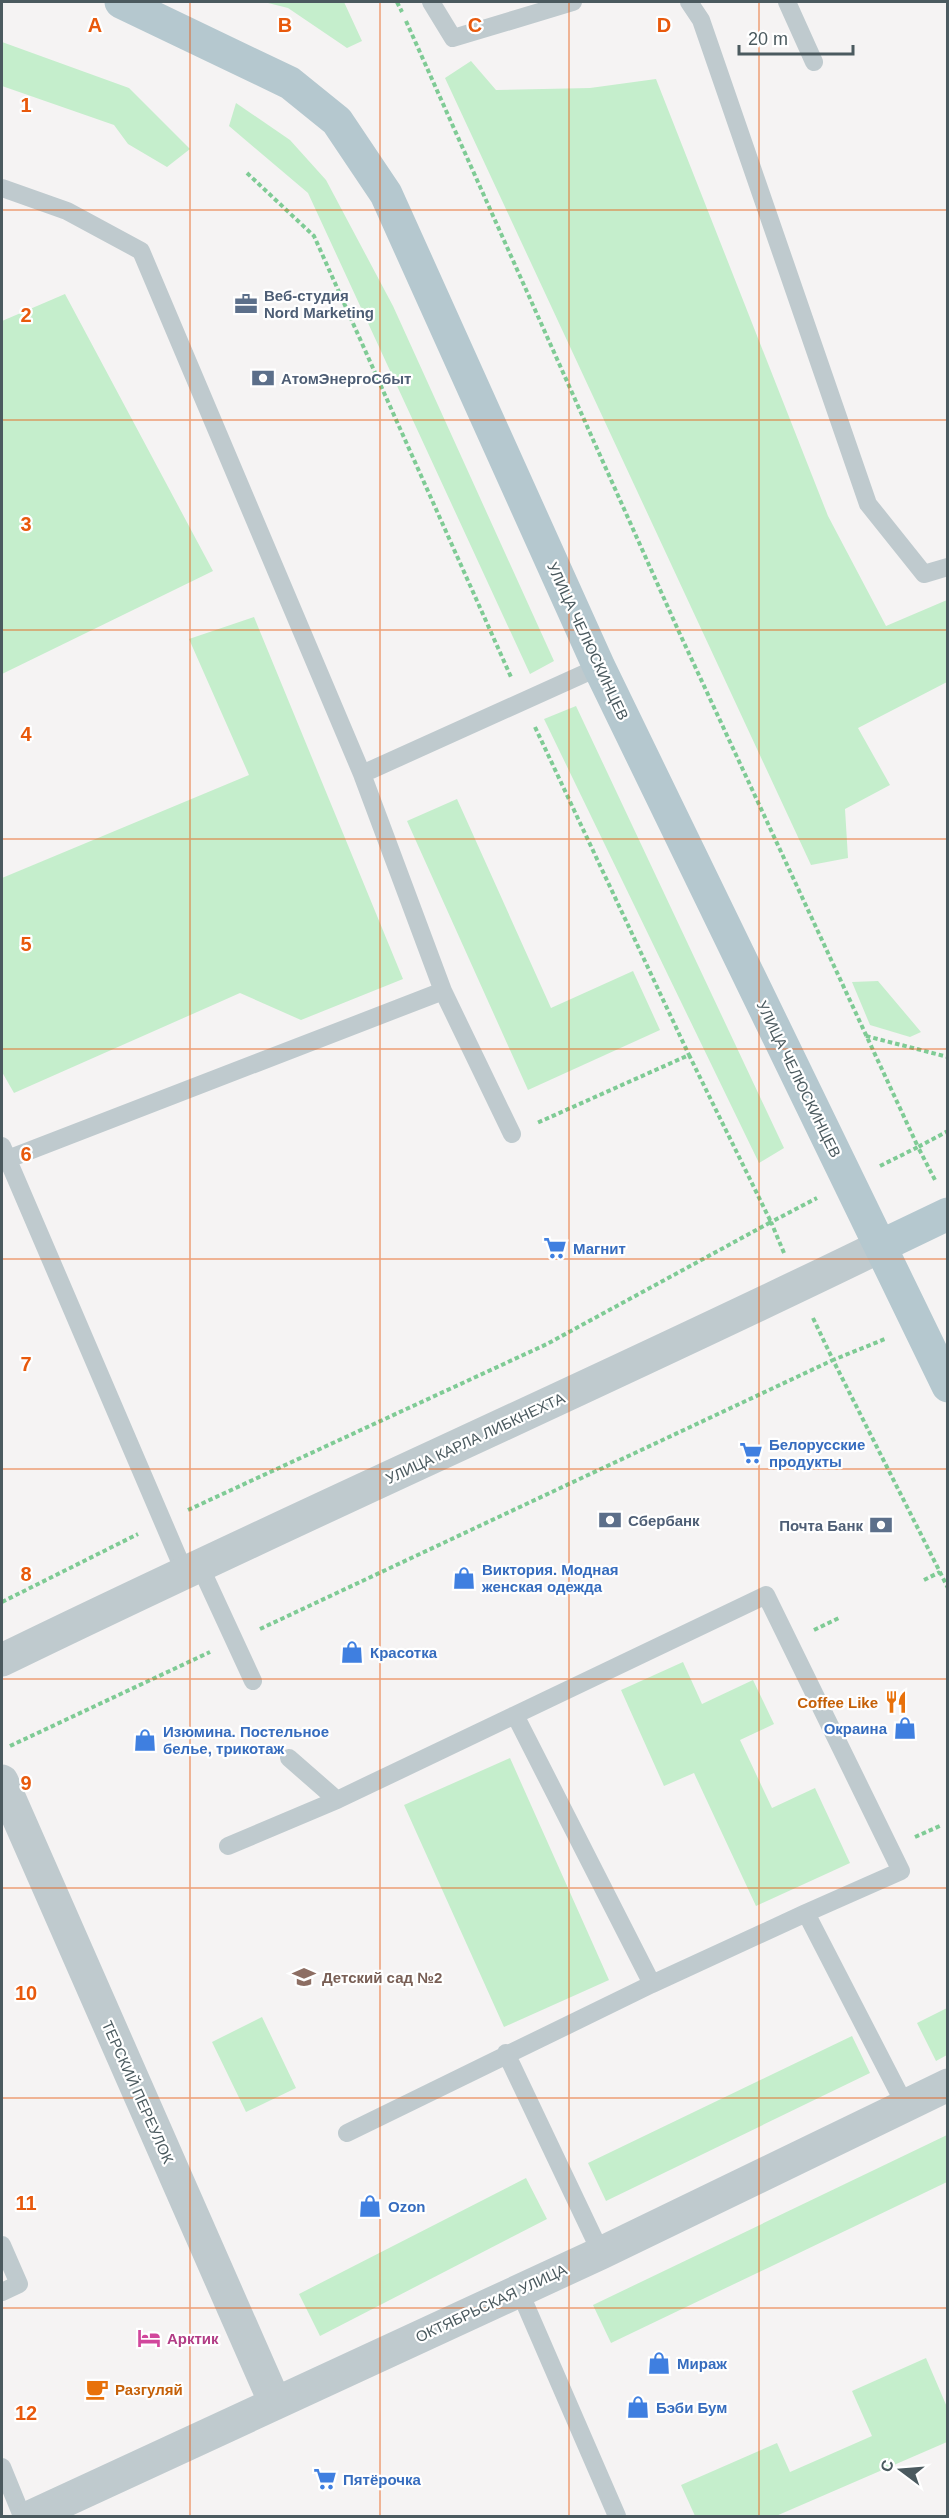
<svg xmlns="http://www.w3.org/2000/svg" width="949" height="2518" viewBox="0 0 949 2518" font-family="Arial,sans-serif">
	<style>
		.green { fill: #c5eecc }
		.lines { fill: none; stroke-linecap: round; stroke-linejoin: round }
		.path { stroke: #7fcb95; stroke-width: 4; stroke-dasharray: 4.5 3; stroke-linecap: butt }
		.service { stroke: #bfcace; stroke-width: 18 }
		.minor { stroke: #bfcace; stroke-width: 33 }
		.tertiary { stroke: #bfcace; stroke-width: 33 }
		.primary { stroke: #b5c8cf; stroke-width: 33 }
		.grid { fill: none; stroke: #e8590c; stroke-width: 1.5; stroke-opacity: 0.55 }
		.labels { text-anchor: middle; dominant-baseline: central; stroke-width: 4.5; stroke-linejoin: round; paint-order: stroke }
		.service-label { font-size: 15px; font-weight: bold; fill: #4e5e75; stroke: #fff; text-anchor: start }
		.street-label { font-size: 15px; fill: #4b5a5f; stroke: #fff }
		.shop-label { font-size: 15px; font-weight: bold; fill: #366cbe; stroke: #fff; text-anchor: start }
		.food-label { font-size: 15px; font-weight: bold; fill: #c56008; stroke: #fff; text-anchor: end }
		.education-label { font-size: 15px; font-weight: bold; fill: #785e54; stroke: #fff; text-anchor: start }
		.hotel-label { font-size: 15px; font-weight: bold; fill: #b23c85; stroke: #fff; text-anchor: start }
		.grid-label { font-size: 20px; text-anchor: middle; font-weight: bold; fill: #e8590c; stroke: #fff; stroke-width: 4.5; stroke-linejoin: round; paint-order: stroke }
	</style>
	<rect width="100%" height="100%" fill="#f5f3f3"/>
	<path class="green" d="M264,2H344L362,41L347,48L288,8Z
		M2,42L129,88L190,149L167,167L128,144L114,125L2,86Z
		M471,61L496,90L590,88L656,79L828,516L886,626L947,600V682L858,728L890,785L845,809L848,858L811,865L445,78Z
		M236,103L290,140L326,180L393,306L554,661L530,674L308,193L229,126Z
		M65,294L213,571L2,674V321Z
		M254,617L403,979L301,1020L240,993L14,1093L2,1072V878L249,775L189,639Z
		M576,706L784,1148L759,1163L544,719Z
		M457,799L551,1008L633,971L660,1030L528,1090L407,821Z
		M878,981L921,1032L910,1037L870,1025L852,982Z
		M683,1662L702,1704L753,1680L774,1724L740,1740L772,1808L815,1788L850,1863L756,1906L694,1773L664,1786L621,1690Z
		M510,1758L609,1980L504,2027L404,1805Z
		M947,2008V2055L936,2061L917,2023Z
		M262,2017L296,2088L246,2112L212,2042Z
		M852,2036L870,2073L606,2201L588,2163Z
		M947,2135V2182L611,2343L593,2305Z
		M526,2178L547,2219L320,2336L299,2294Z
		M926,2358L947,2407V2442L776,2516H695L681,2485L777,2443L790,2472L872,2436L852,2391Z"/>
	<g class="lines">
		<path class="path" d="M397,2L402,12
			M406,21L679,632L918,1147L948,1131
			M247,173L314,236L511,677
			M535,727L689,1055
			M866,1036L948,1057
			M880,1166L918,1147L935,1180
			M784,1253L771,1222L817,1198
			M813,1318L833,1360L885,1339
			M188,1510L547,1344L771,1222L689,1055L537,1123
			M924,1580L940,1572
			M2,1602L138,1534
			M260,1629L833,1360L948,1588
			M814,1630L841,1617
			M10,1746L210,1652
			M915,1837L942,1825"/>
		<path class="service" d="M431,2L453,38L573,2
			M689,2L701,20L868,504L924,574L948,567
			M787,2L814,62
			M2,188L67,211L141,251L362,774L443,991L512,1134
			M362,774L599,667
			M2,1146L184,1571
			M8,1159L443,991
			M199,1564L253,1681
			M515,1715L766,1595L901,1871L806,1913
			M289,1758L337,1800
			M228,1846L337,1800L515,1715L652,1984L806,1913L905,2105
			M506,2053L601,2253
			M347,2133L652,1984
			M2,2245L19,2284L2,2292
			M519,2290L617,2516
			M2,2467L22,2516"/>
		<path class="minor" d="M2,1781L275,2403
			M32,2516L601,2253L948,2085"/>
		<path class="tertiary" d="M2,1660C293,1518 590,1388 881,1246"/>
		<path class="primary" d="M121,2L290,83L337,121L386,194L599,667L948,1386
			M881,1246L948,1214"/>
	</g>
	<path class="grid" d="M190,2V2516M380,2V2516M569,2V2516M759,2V2516M2,210H948M2,420H948M2,630H948M2,839H948M2,1049H948M2,1259H948M2,1469H948M2,1679H948M2,1888H948M2,2098H948M2,2308H948"/>
	<defs>
		<g id="office-bare" transform="scale(1.8)"><path d="M-6-3h4V-5.5h4V-3h4V5H-6ZM-1-4.5V-3h2v-1.5ZM-6 0V1H6V0Z" fill="#5c6f8a" stroke="#fff" stroke-width="2.5" paint-order="stroke"/></g>
		<g id="bank-bare" transform="scale(1.8)"><path d="M-6-4H6V4H-6ZM0-2.3a2.3 2.3 0 1 0 0 4.6a2.3 2.3 0 1 0 0-4.6Z" fill="#5c6f8a" stroke="#fff" stroke-width="2.5" paint-order="stroke"/></g>
		<g id="supermarket-bare" transform="scale(1.8)"><path d="M-6-5.5h2.5l.6 2H6L4.5 2H-2.5L-4.4-4H-6ZM-1.5 3.2a1.3 1.3 0 1 0 .1 0ZM3 3.2a1.3 1.3 0 1 0 .1 0Z" fill="#3f7fe0" stroke="#fff" stroke-width="2.5" paint-order="stroke"/></g>
		<g id="shop-bare" transform="scale(1.8)"><path d="M-5-2.5h2.3a2.7 3.5 0 0 1 5.4 0H5L5.5 6h-11ZM-1.5-2.5h3a1.5 2.3 0 0 0-3 0Z" fill="#3f7fe0" stroke="#fff" stroke-width="2.5" paint-order="stroke"/></g>
		<g id="restaurant-bare" transform="scale(1.8)"><path d="M-5-6h1v4h1v-4h1v4h1v-4h1v5L-1.5 .5V6h-2V.5L-5-1ZM5-6V6H3V1.5H1.5Q1.5-4 5-6Z" fill="#e8710a" stroke="#fff" stroke-width="2.5" paint-order="stroke"/></g>
		<g id="school-bare" transform="scale(1.8)"><path d="M0-5L7-2L0 1L-7-2ZM-4 1L0 2.5L4 1V4Q0 6-4 4Z" fill="#8d6e63" stroke="#fff" stroke-width="2.5" paint-order="stroke"/></g>
		<g id="hotel-bare" transform="scale(1.8)"><path d="M-6-4.5h1.5V1H6V5H4.5V3h-9V5H-6ZM-4 0a1.8 1.8 0 1 1 3.6 0ZM.5 0V-2.5h3Q6-2.5 6 0Z" fill="#d1479c" stroke="#fff" stroke-width="2.5" paint-order="stroke"/></g>
		<g id="cafe-bare" transform="scale(1.8)"><path d="M-5.5-4.5H6V0H3Q3 3.5 0 3.5H-2.5Q-5.5 3.5-5.5 0ZM3-3.2v2h1.7v-2ZM-6 4.5H4V6H-6Z" fill="#e8710a" stroke="#fff" stroke-width="2.5" paint-order="stroke"/></g>
	</defs>
	<g fill-rule="evenodd">
		<use href="#office-bare" x="246" y="304"/>
		<use href="#bank-bare" x="263" y="378"/>
		<use href="#supermarket-bare" x="555" y="1248"/>
		<use href="#supermarket-bare" x="751" y="1453"/>
		<use href="#bank-bare" x="610" y="1520"/>
		<use href="#bank-bare" x="881" y="1525"/>
		<use href="#shop-bare" x="464" y="1578"/>
		<use href="#shop-bare" x="352" y="1652"/>
		<use href="#restaurant-bare" x="896" y="1702"/>
		<use href="#shop-bare" x="905" y="1728"/>
		<use href="#shop-bare" x="145" y="1740"/>
		<use href="#school-bare" x="304" y="1977"/>
		<use href="#shop-bare" x="370" y="2206"/>
		<use href="#hotel-bare" x="149" y="2338"/>
		<use href="#shop-bare" x="659" y="2363"/>
		<use href="#cafe-bare" x="97" y="2389"/>
		<use href="#shop-bare" x="638" y="2407"/>
		<use href="#supermarket-bare" x="325" y="2479"/>
	</g>
	<g class="labels">
		<g class="service-label">
			<text x="264" y="295">Веб-студия<tspan x="264" dy="17">Nord Marketing</tspan></text>
			<text x="281" y="378">АтомЭнергоСбыт</text>
			<text x="628" y="1520">Сбербанк</text>
			<text x="863" y="1525" text-anchor="end">Почта Банк</text>
		</g>
		<g class="street-label">
			<text transform="translate(588 641) rotate(65)">УЛИЦА ЧЕЛЮСКИНЦЕВ</text>
			<text transform="translate(799 1079) rotate(64)">УЛИЦА ЧЕЛЮСКИНЦЕВ</text>
			<text transform="translate(475 1438) rotate(-25)">УЛИЦА КАРЛА ЛИБКНЕХТА</text>
			<text transform="translate(138 2092) rotate(66)">ТЕРСКИЙ ПЕРЕУЛОК</text>
			<text transform="translate(491 2303) rotate(-25)">ОКТЯБРЬСКАЯ УЛИЦА</text>
		</g>
		<g class="shop-label">
			<text x="573" y="1248">Магнит</text>
			<text x="769" y="1444">Белорусские<tspan x="769" dy="17">продукты</tspan></text>
			<text x="482" y="1569">Виктория. Модная<tspan x="482" dy="17">женская одежда</tspan></text>
			<text x="370" y="1652">Красотка</text>
			<text x="887" y="1728" text-anchor="end">Окраина</text>
			<text x="163" y="1731">Изюмина. Постельное<tspan x="163" dy="17">белье, трикотаж</tspan></text>
			<text x="388" y="2206">Ozon</text>
			<text x="677" y="2363">Мираж</text>
			<text x="656" y="2407">Бэби Бум</text>
			<text x="343" y="2479">Пятёрочка</text>
		</g>
		<g class="food-label">
			<text x="878" y="1702">Coffee Like</text>
			<text x="115" y="2389" text-anchor="start">Разгуляй</text>
		</g>
		<g class="education-label">
			<text x="322" y="1977">Детский сад №2</text>
		</g>
		<g class="hotel-label">
			<text x="167" y="2338">Арктик</text>
		</g>
	</g>
	<g class="grid-label">
		<text x="95" y="32">A</text>
		<text x="285" y="32">B</text>
		<text x="475" y="32">C</text>
		<text x="664" y="32">D</text>
		<text x="26" y="112">1</text>
		<text x="26" y="322">2</text>
		<text x="26" y="531">3</text>
		<text x="26" y="741">4</text>
		<text x="26" y="951">5</text>
		<text x="26" y="1161">6</text>
		<text x="26" y="1371">7</text>
		<text x="26" y="1581">8</text>
		<text x="26" y="1790">9</text>
		<text x="26" y="2000">10</text>
		<text x="26" y="2210">11</text>
		<text x="26" y="2420">12</text>
	</g>
	<rect width="949" height="2518" fill="none" stroke="#4b5a5f" stroke-width="6"/>
	<g transform="translate(901 2470) rotate(286)" stroke="#ffffff" stroke-width="4.5" paint-order="stroke">
	<path d="M0-4.5L10 22L0 15L-10 22Z" fill="#4b5a5f"/>
	<text y="-9" font-size="16" font-weight="bold" text-anchor="middle" fill="#4b5a5f">С</text>
	</g>
	<path d="M739 45v9h114v-9" fill="none" stroke="#4b5a5f" stroke-width="3"/>
	<text x="748" y="45" font-size="18" fill="#4b5a5f" stroke="#ffffff" stroke-width="4.5" paint-order="stroke">20 m</text>
</svg>
